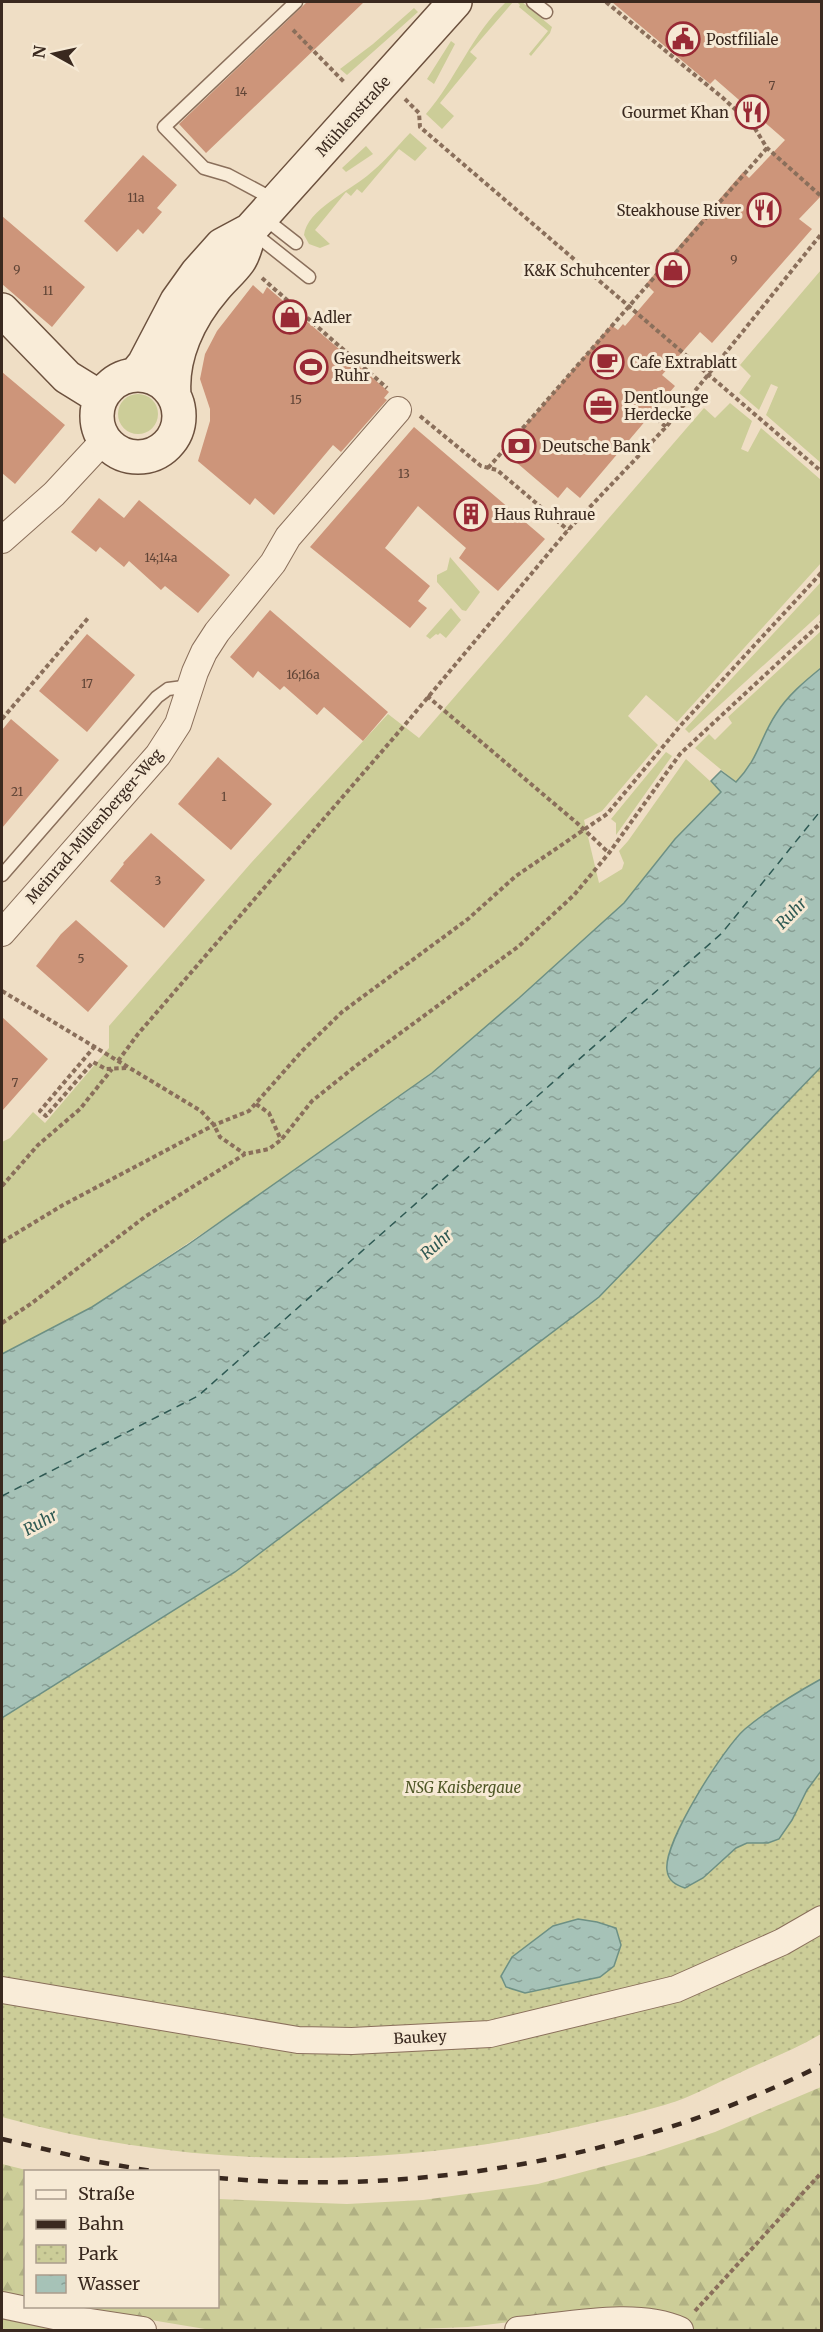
<svg xmlns="http://www.w3.org/2000/svg" width="823" height="2332" viewBox="0 0 823 2332" font-family="Merriweather,serif">
	<style>
		.grass { fill: #cccd98 }
		.forest { fill: url(#forest-firs) }
		.park { fill: url(#park-dots) }
		.water { fill: url(#water-ripples); stroke: #6d9084; stroke-width: 1.5 }
		.lines { fill: none; stroke-linecap: round; stroke-linejoin: round }
		.ferry { stroke: #2e5953; stroke-width: 1.5; stroke-dasharray: 8 6; stroke-linecap: butt }
		.building { fill: #cd957a }
		.lane-casing { stroke: #8a6f5b; stroke-width: 15 }
		.street-casing { stroke: #8a6f5b; stroke-width: 28 }
		.secondary-casing { stroke: #6c513e; stroke-width: 36 }
		.path { stroke: #8a6f5b; stroke-width: 4; stroke-dasharray: 4.5 3; stroke-linecap: butt }
		.lane { stroke: #f9ecd8; stroke-width: 12 }
		.street { stroke: #f9ecd8; stroke-width: 26 }
		.secondary { stroke: #f9ecd8; stroke-width: 33 }
		.rail { stroke: #3a291f; stroke-width: 4.5; stroke-dasharray: 10 10; stroke-linecap: butt }
		.labels { text-anchor: middle; dominant-baseline: central; stroke-width: 6; stroke-linejoin: round; paint-order: stroke }
		.number-label { font-size: 12px; fill: #5f4436 }
		.poi-label { font-size: 15px; fill: #3a291f; stroke: #f6e9d4; text-anchor: start }
		.street-label { font-size: 15px; fill: #3a291f; stroke: #f6e9d4 }
		.park-label { font-size: 15px; font-style: italic; fill: #4e5625; stroke: #f6e9d4 }
		.water-label { font-size: 16px; font-style: italic; fill: #2e5953; stroke: #f6e9d4 }
	</style>
	<defs>
		<pattern id="forest-firs" width="22" height="20" patternUnits="userSpaceOnUse" patternTransform="scale(1.5)"><rect width="22" height="20" fill="#cccd98"/><path d="M5 1l3.5 6h-7zM16 11l3.5 6h-7z" fill="#b0b083"/></pattern>
		<pattern id="park-dots" width="8" height="8" patternUnits="userSpaceOnUse" patternTransform="scale(1.5)"><rect width="8" height="8" fill="#cccd98"/><path d="M2 2h.1M6 6h.1" fill="none" stroke="#b0b083" stroke-width="1.8" stroke-linecap="round"/></pattern>
		<pattern id="water-ripples" width="26" height="14" patternUnits="userSpaceOnUse" patternTransform="scale(1.5)"><rect width="26" height="14" fill="#a6c2b7"/><path d="M2 4q2-2 4 0t4 0M15 11q2-2 4 0t4 0" fill="none" stroke="#889e94"/></pattern>
	</defs>
	<rect width="100%" height="100%" fill="#efdec5"/>
	<path class="grass" d="M506,2H513L470,52L477,58L440,103L454,116L442,129L426,114C456,79 472,34 506,2Z
		M517,2H522L552,27L550,33L531,56L529,54L548,31L519,7L520,5Z
		M414,8L418,12L347,75L340,69L373,44Z
		M451,41L455,44L434,84L427,79Z
		M410,133L427,148L415,161L399,149L362,193L357,189L351,196L346,192L315,230L330,244L320,248L309,244L304,235C307,210 349,191 367,176C383,163 396,148 410,133Z
		M366,146L373,154L346,172L342,168Z
		M821,270V463L766,415L778,387L771,384L759,410L739,393L751,376L740,365Z
		M118 414a20 20 0 1 1 40 0a20 20 0 1 1-40 0Z
		M730,403L752,421L741,449L748,452L761,428L821,480V563L677,722L646,695L628,716L658,745L602,811L584,820L599,883L622,869L624,863L619,851L628,841L686,759L722,792L675,839L624,903L519,998L432,1073L272,1187L92,1307L2,1354V1142L10,1138L33,1112L45,1123L109,1048V1026L251,863L388,714L419,738L704,408L715,418Z
		M450,557L480,592L466,611L462,610L437,582V575L447,570Z
		M821,582V613L689,733L685,729Z
		M451,608L461,620L446,638L440,633L438,635L436,634L430,639L426,636Z
		M821,631V668C805,681 787,696 776,714C760,739 758,758 736,782L695,748L709,734L715,740L732,723L728,717Z
		M666,752L672,756L616,835V823L611,819Z
		M2,2317L72,2330H2Z"/>
	<path class="forest" d="M821,2087V2330H690L613,2310L468,2327L393,2330H211L73,2307L218,2306V2199L347,2204L423,2200L538,2184L646,2155L715,2132Z
		M2,2164L30,2171L26,2172L25,2298L2,2293Z"/>
	<path class="park" d="M821,1039V2034C794,2050 764,2061 735,2075C716,2083 697,2094 677,2101C644,2112 610,2119 576,2127C388,2170 188,2170 2,2117V1642Z"/>
	<path class="water" d="M821,668V1067L599,1297L235,1572L2,1718V1354L92,1307L186,1246L432,1073L519,998L624,903L675,839L721,792L711,781L721,771L736,782C759,758 760,738 776,714C787,696 805,681 821,668Z
		M821,1679V1771L807,1790L792,1820L779,1839L768,1843H747L736,1848L703,1878L685,1888C676,1885 668,1881 667,1870C663,1843 724,1747 745,1729C769,1709 794,1694 821,1679Z
		M578,1919L597,1922L616,1928L621,1945L614,1966L600,1977L525,1993L506,1987L501,1976L512,1957L553,1926Z"/>
	<g class="lines">
		<path class="ferry" d="M2,1496L198,1396L722,933L822,809"/>
	</g>
	<path class="building" d="M307,2H364L206,153L179,124Z
		M612,2H822V195L799,219L812,229L712,343L700,332L662,375L675,386L580,498L567,487L558,498L510,457L514,452L507,447L611,325L618,330L623,324L625,326L654,292L646,284L743,172L749,178L785,140L715,79L710,84Z
		M143,155L177,185L157,208L162,212L143,234L138,229L117,252L84,221Z
		M2,216L85,287L52,327L2,284Z
		M253,285L263,294L267,287L389,392L384,398L387,400L341,452L333,445L274,515L255,498L250,505L198,461L210,421V409L200,379L205,354L217,331Z
		M2,372L65,425L15,484L2,473Z
		M414,427L545,539L498,591L459,558L466,548L418,506L385,548L430,586L418,601L427,608L410,628L310,547Z
		M99,498L124,518L139,500L230,575L198,613L165,586L161,590L129,561L124,567L100,547L96,552L71,532Z
		M270,610L388,712L363,741L324,707L317,715L284,686L280,690L258,671L253,678L230,657Z
		M87,634L135,675L87,732L39,691Z
		M11,719L59,760L2,828V730Z
		M218,757L272,804L231,850L178,804Z
		M151,833L205,880L164,928L110,881L124,864L123,863Z
		M76,920L128,966L88,1012L36,966L61,934Z
		M2,1017L48,1059L2,1111Z"/>
	<g class="lines">
		<g class="lane-casing">
			<path id="lane" d="M533,2L546,12
				M275,200L228,175L204,168L164,127L296,2
				M264,218L296,243
				M251,231L309,277
				M2,875L157,697L168,689L191,686"/>
		</g>
		<g class="street-casing">
			<path id="street" d="M2,540L54,494L94,451L106,442
				M2,933L158,755L178,724L195,672L204,652L217,632L273,563L288,537L398,410
				M2,1990L298,2040L352,2041L490,2034L676,1989L782,1942L822,1919
				M2,2305L64,2318L143,2330
				M518,2330C566,2326 636,2310 680,2330"/>
		</g>
		<g class="secondary-casing">
			<path id="secondary" d="M2,310L67,377L101,398
				M135,375L144,364L177,301L197,273L222,245L250,230L455,2
				M97 416a41 41 0 1 1 82 0a41 41 0 1 1-82 0Z
				M174,395C171,356 189,318 214,289C222,279 232,271 239,261C245,253 247,240 250,230"/>
		</g>
		<path class="path" d="M606,2L723,98L754,127L767,148L822,197
			M293,30L345,83
			M405,99L419,113L420,127L822,472
			M262,278L387,388
			M651,414L666,427
			M420,416L481,466L497,470L568,530
			M488,468L767,148
			M427,696L577,823L609,853
			M2,719L89,617
			M2,991L201,1111L214,1125L220,1137L245,1154
			M95,1046L40,1111L46,1116L93,1062L106,1069L126,1068
			M118,1061L138,1034L403,727L568,530L666,427L822,233
			M256,1104L269,1113L281,1140
			M2,1186L38,1145L80,1109L112,1069
			M2,1242L63,1205L214,1125L249,1111L302,1051L342,1012L468,919L516,876L607,814L681,725L822,572
			M2,1323L32,1303L146,1216L245,1154L269,1149L281,1140L312,1101L357,1065L519,946L574,895L609,853L680,754L822,622
			M695,2311L822,2172"/>
		<use href="#lane" class="lane"/>
		<use href="#street" class="street"/>
		<use href="#secondary" class="secondary"/>
		<path class="rail" d="M2,2139L99,2162L157,2172
			M218,2178C424,2196 636,2158 822,2065"/>
	</g>
	<defs>
		<g id="civic-ring" transform="scale(1.725)"><circle r="9.5" fill="#f6e9d4" stroke="#992a35" stroke-width="1.5"/><path d="M-.6-6.5H3V-4.5H.6V-3L4-1V1h2V6H-6V1h2V-1L-.6-3ZM-1.2 2.5V6h2.4V2.5Z" fill="#992a35"/></g>
		<g id="restaurant-ring" transform="scale(1.725)"><circle r="9.5" fill="#f6e9d4" stroke="#992a35" stroke-width="1.5"/><path d="M-5-6h1v4h1v-4h1v4h1v-4h1v5L-1.5 .5V6h-2V.5L-5-1ZM5-6V6H3V1.5H1.5Q1.5-4 5-6Z" fill="#992a35"/></g>
		<g id="shop-ring" transform="scale(1.725)"><circle r="9.5" fill="#f6e9d4" stroke="#992a35" stroke-width="1.5"/><path d="M-5-2.5h2.3a2.7 3.5 0 0 1 5.4 0H5L5.5 6h-11ZM-1.5-2.5h3a1.5 2.3 0 0 0-3 0Z" fill="#992a35"/></g>
		<g id="cafe-ring" transform="scale(1.725)"><circle r="9.5" fill="#f6e9d4" stroke="#992a35" stroke-width="1.5"/><path d="M-5.5-4.5H6V0H3Q3 3.5 0 3.5H-2.5Q-5.5 3.5-5.5 0ZM3-3.2v2h1.7v-2ZM-6 4.5H4V6H-6Z" fill="#992a35"/></g>
		<g id="stadium-ring" transform="scale(1.725)"><circle r="9.5" fill="#f6e9d4" stroke="#992a35" stroke-width="1.5"/><path d="M0-5a6.5 5 0 1 0 0 10a6.5 5 0 1 0 0-10ZM-3.5-1.8h7v3.6h-7Z" fill="#992a35"/></g>
		<g id="office-ring" transform="scale(1.725)"><circle r="9.5" fill="#f6e9d4" stroke="#992a35" stroke-width="1.5"/><path d="M-6-3h4V-5.5h4V-3h4V5H-6ZM-1-4.5V-3h2v-1.5ZM-6 0V1H6V0Z" fill="#992a35"/></g>
		<g id="bank-ring" transform="scale(1.725)"><circle r="9.5" fill="#f6e9d4" stroke="#992a35" stroke-width="1.5"/><path d="M-6-4H6V4H-6ZM0-2.3a2.3 2.3 0 1 0 0 4.6a2.3 2.3 0 1 0 0-4.6Z" fill="#992a35"/></g>
		<g id="building-ring" transform="scale(1.725)"><circle r="9.5" fill="#f6e9d4" stroke="#992a35" stroke-width="1.5"/><path d="M-4-6H4V6H1V3H-1V6H-4ZM-2.5-4.3h1.7v1.8h-1.7ZM.8-4.3h1.7v1.8H.8ZM-2.5-1h1.7V.8h-1.7ZM.8-1h1.7V.8H.8Z" fill="#992a35"/></g>
	</defs>
	<g fill-rule="evenodd">
		<use href="#civic-ring" x="683" y="39"/>
		<use href="#restaurant-ring" x="752" y="112"/>
		<use href="#restaurant-ring" x="764" y="210"/>
		<use href="#shop-ring" x="673" y="270"/>
		<use href="#shop-ring" x="290" y="317"/>
		<use href="#cafe-ring" x="607" y="362"/>
		<use href="#stadium-ring" x="311" y="367"/>
		<use href="#office-ring" x="601" y="406"/>
		<use href="#bank-ring" x="519" y="446"/>
		<use href="#building-ring" x="471" y="514"/>
	</g>
	<g class="labels">
		<g class="number-label">
			<text x="772" y="85">7</text>
			<text x="241" y="91">14</text>
			<text x="136" y="197">11a</text>
			<text x="734" y="259">9</text>
			<text x="17" y="269">9</text>
			<text x="48" y="290">11</text>
			<text x="296" y="399">15</text>
			<text x="404" y="473">13</text>
			<text x="161" y="557">14;14a</text>
			<text x="303" y="674">16;16a</text>
			<text x="87" y="683">17</text>
			<text x="17" y="791">21</text>
			<text x="224" y="796">1</text>
			<text x="158" y="880">3</text>
			<text x="81" y="958">5</text>
			<text x="15" y="1082">7</text>
		</g>
		<g class="poi-label">
			<text x="706" y="39">Postfiliale</text>
			<text x="729" y="112" text-anchor="end">Gourmet Khan</text>
			<text x="741" y="210" text-anchor="end">Steakhouse River</text>
			<text x="650" y="270" text-anchor="end">K&amp;K Schuhcenter</text>
			<text x="313" y="317">Adler</text>
			<text x="334" y="358">Gesundheitswerk<tspan x="334" dy="17">Ruhr</tspan></text>
			<text x="630" y="362">Cafe Extrablatt</text>
			<text x="624" y="397">Dentlounge<tspan x="624" dy="17">Herdecke</tspan></text>
			<text x="542" y="446">Deutsche Bank</text>
			<text x="494" y="514">Haus Ruhraue</text>
		</g>
		<g class="street-label">
			<text transform="translate(353 116) rotate(-48)">Mühlenstraße</text>
			<text transform="translate(94 826) rotate(-49)">Meinrad-Miltenberger-Weg</text>
			<text transform="translate(420 2037) rotate(-3)">Baukey</text>
		</g>
		<g class="park-label">
			<text x="463" y="1787">NSG Kaisbergaue</text>
		</g>
		<g class="water-label">
			<text transform="translate(791 913) rotate(-46)">Ruhr</text>
			<text transform="translate(436 1244) rotate(-41)">Ruhr</text>
			<text transform="translate(40 1522) rotate(-29)">Ruhr</text>
		</g>
	</g>
	<rect width="823" height="2332" fill="none" stroke="#3a291f" stroke-width="6"/>
	<rect x="24" y="2170" width="195" height="138" fill="#f6e9d4" stroke="#ab9c8c" stroke-width="1.5"/>
	<rect x="36" y="2190" width="30" height="9" fill="#f9ecd8" stroke="#ab9c8c" stroke-width="1.5"/>
	<text x="78" y="2200" font-size="18" fill="#3a291f">Straße</text>
	<rect x="36" y="2220" width="30" height="9" fill="#3a291f" stroke="#ab9c8c" stroke-width="1.5"/>
	<text x="78" y="2230" font-size="18" fill="#3a291f">Bahn</text>
	<rect x="36" y="2245" width="30" height="18" fill="url(#park-dots)" stroke="#ab9c8c" stroke-width="1.5"/>
	<text x="78" y="2260" font-size="18" fill="#3a291f">Park</text>
	<rect x="36" y="2275" width="30" height="18" fill="url(#water-ripples)" stroke="#ab9c8c" stroke-width="1.5"/>
	<text x="78" y="2290" font-size="18" fill="#3a291f">Wasser</text>
	<g transform="translate(54 54) rotate(278)" stroke="#f6e9d4" stroke-width="4.5" paint-order="stroke">
	<path d="M0-4.5L10 22L0 15L-10 22Z" fill="#3a291f"/>
	<text y="-9" font-size="16" font-weight="bold" text-anchor="middle" fill="#3a291f">N</text>
	</g>
</svg>
